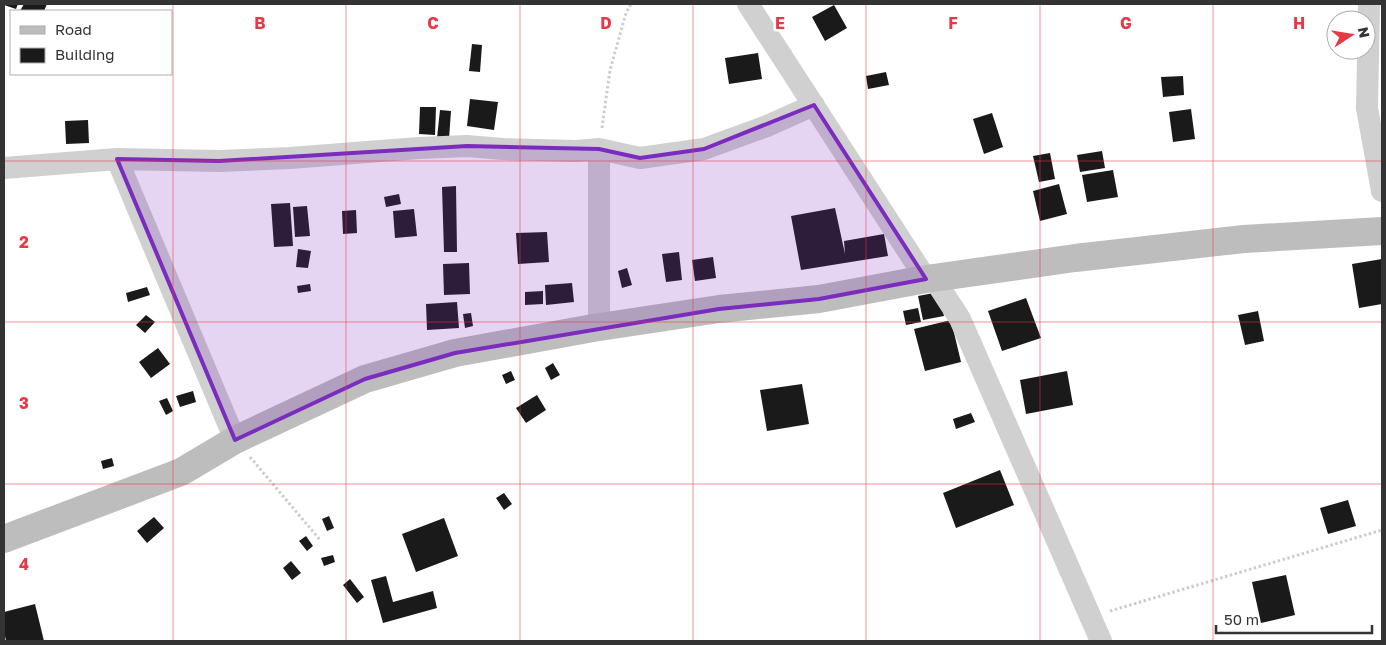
<svg xmlns="http://www.w3.org/2000/svg" width="1386" height="645" viewBox="0 0 1386 645" font-family="'Golos Text',sans-serif">
	<style>
		.building { fill: #1a1a1a }
		.lines { fill: none; stroke-linecap: round; stroke-linejoin: round }
		.path { stroke: #cdcdcd; stroke-width: 3; stroke-dasharray: 2.5 2.5; stroke-linecap: butt }
		.street { stroke: #d0d0d0; stroke-width: 22 }
		.secondary { stroke: #bdbdbd; stroke-width: 28 }
		.marked { fill: #7b2cbf; fill-opacity: 0.2; stroke: #7b2cbf; stroke-width: 4; stroke-linejoin: round }
		.grid { fill: none; stroke: #e63946; stroke-width: 1; stroke-opacity: 0.55 }
		.grid-label { font-size: 16px; text-anchor: middle; font-weight: bold; fill: #e63946; stroke: #fff; stroke-width: 5; stroke-linejoin: round; paint-order: stroke }
	</style>
	<rect width="100%" height="100%" fill="#fff"/>
	<path class="building" d="M4,4H18L16,9L4,5Z
		M24,4H47L44,11H20Z
		M834,5L847,28L825,41L812,17Z
		M472,44L482,45L480,72L469,71Z
		M758,53L762,79L729,84L725,58Z
		M886,72L889,85L868,89L866,76Z
		M1183,76L1184,95L1163,97L1161,77Z
		M470,99L498,102L494,130L467,126Z
		M420,107H436L435,135L419,134Z
		M1191,109L1195,139L1173,142L1169,112Z
		M440,110L451,111L449,139L437,138Z
		M992,113L1003,147L984,154L973,119Z
		M88,120L89,143L66,144L65,121Z
		M1102,151L1105,168L1080,172L1077,155Z
		M1050,153L1055,179L1039,182L1033,156Z
		M1113,170L1118,197L1087,202L1082,175Z
		M1059,184L1067,214L1040,221L1033,191Z
		M456,186L457,252H444L442,187Z
		M399,194L401,204L386,207L384,197Z
		M290,203L293,246L274,247L271,204Z
		M307,206L310,236L295,237L293,207Z
		M835,208L845,254L844,241L884,234L888,256L801,270L791,216Z
		M414,209L417,236L395,238L393,211Z
		M356,210L357,233L343,234L342,211Z
		M547,232L549,262L518,264L516,233Z
		M298,249L311,251L308,268L296,267Z
		M679,252L682,280L666,282L662,254Z
		M713,257L716,278L695,281L692,260Z
		M1382,259V304L1359,308L1352,264Z
		M469,263L470,294L444,295L443,264Z
		M627,268L632,285L622,288L618,271Z
		M572,283L574,302L546,305L545,285Z
		M310,284L311,291L298,293L297,286Z
		M147,287L150,295L128,302L126,293Z
		M543,291V304L525,305V292Z
		M939,292L944,316L923,320L918,296Z
		M1026,298L1041,338L1002,351L988,311Z
		M457,302L459,328L427,330L426,304Z
		M918,308L921,322L906,325L903,311Z
		M1258,311L1264,341L1245,345L1238,315Z
		M471,313L473,326L465,328L463,314Z
		M146,315L155,322L145,333L136,325Z
		M951,320L961,362L925,371L914,329Z
		M158,348L170,364L151,378L139,362Z
		M553,363L560,375L551,380L545,368Z
		M511,371L515,380L506,384L502,375Z
		M1067,371L1073,405L1026,414L1020,380Z
		M802,384L809,424L767,431L760,390Z
		M193,391L196,402L180,407L176,396Z
		M537,395L546,410L526,423L516,408Z
		M167,398L173,411L166,415L159,401Z
		M971,413L975,422L956,429L953,419Z
		M112,458L114,466L103,469L101,461Z
		M1000,470L1014,505L956,528L943,493Z
		M504,493L512,504L504,510L496,498Z
		M1348,500L1356,526L1328,534L1320,508Z
		M329,516L334,528L327,531L322,519Z
		M154,517L164,528L147,543L137,531Z
		M444,518L458,556L416,572L402,534Z
		M306,536L313,546L307,551L299,541Z
		M333,555L335,562L324,566L321,558Z
		M291,561L301,573L292,580L283,568Z
		M1286,575L1295,615L1261,623L1252,582Z
		M386,576L393,602L433,591L437,608L383,623L371,580Z
		M350,579L364,597L357,603L343,585Z
		M35,604L44,641H6L4,631V612Z"/>
	<g class="lines">
		<path class="path" d="M602,128L610,70L626,13L631,4
			M250,457L321,541
			M1110,611L1382,530"/>
		<path class="street" d="M748,4L926,279L938,285L960,319L1101,641
			M1369,4L1367,108L1382,191
			M117,159L235,440
			M4,168L117,159L219,161L290,158L419,148L467,146L503,149L576,151L599,149L640,158L704,149L767,126L814,105
			M599,327V149"/>
		<path class="secondary" d="M4,539L181,472L235,440L365,379L455,353L593,328L719,309L819,299L926,279L1075,258L1244,239L1382,231"/>
	</g>
	<path class="marked" d="M814,105L926,279L819,299L719,309L455,353L365,379L235,440L117,159L219,161L467,146L599,149L640,158L704,149Z"/>
	<path class="grid" d="M173,4V641M346,4V641M520,4V641M693,4V641M866,4V641M1040,4V641M1213,4V641M4,161H1382M4,322H1382M4,484H1382"/>
	<g class="grid-label">
		<text x="260" y="29">B</text>
		<text x="433" y="29">C</text>
		<text x="606" y="29">D</text>
		<text x="780" y="29">E</text>
		<text x="953" y="29">F</text>
		<text x="1126" y="29">G</text>
		<text x="1299" y="29">H</text>
		<text x="24" y="248">2</text>
		<text x="24" y="409">3</text>
		<text x="24" y="570">4</text>
	</g>
	<rect width="1386" height="645" fill="none" stroke="#333333" stroke-width="10"/>
	<rect x="10" y="10" width="162" height="65" fill="#ffffff" stroke="#adadad"/>
	<rect x="20" y="26" width="25" height="8" fill="#bdbdbd" stroke="#adadad"/>
	<text x="55" y="35" font-size="15" fill="#333333">Road</text>
	<rect x="20" y="48" width="25" height="15" fill="#1a1a1a" stroke="#adadad"/>
	<text x="55" y="60" font-size="15" fill="#333333">Building</text>
	<g transform="translate(1351 35) rotate(78)"><circle r="24" fill="#ffffff" stroke="#adadad"/>
	<path d="M0-4L9 19L0 12L-9 19Z" fill="#e63946"/>
	<text y="-8" font-size="14" font-weight="bold" text-anchor="middle" fill="#333333">N</text>
	</g>
	<path d="M1216 625v8h156v-8" fill="none" stroke="#333333" stroke-width="2.5"/>
	<text x="1224" y="625" font-size="15" fill="#333333" stroke="#ffffff" stroke-width="4" paint-order="stroke">50 m</text>
</svg>
